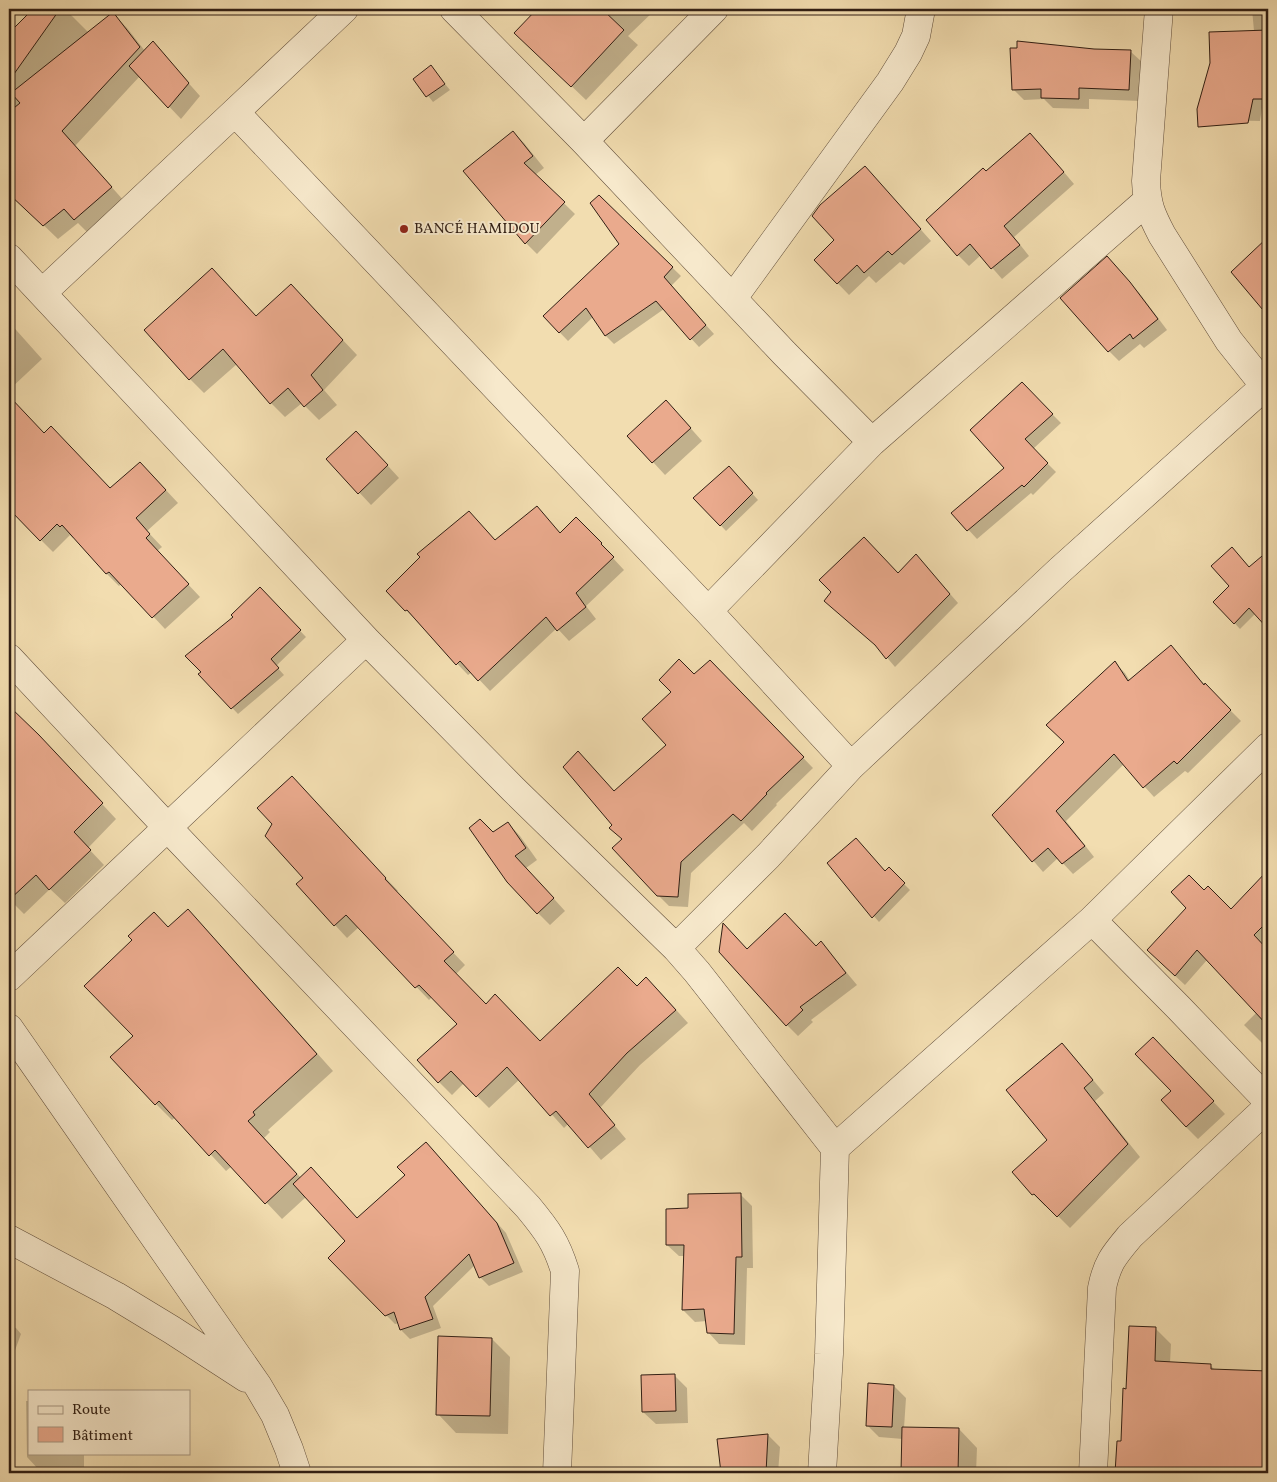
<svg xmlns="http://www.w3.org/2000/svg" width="1277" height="1482" viewBox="0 0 1277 1482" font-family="Vollkorn,serif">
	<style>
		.shadow { fill: #0003 }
		.building { fill: #eaaa8d; stroke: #311f14 }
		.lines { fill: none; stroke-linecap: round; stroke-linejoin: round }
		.street-casing { stroke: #614e3b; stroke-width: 29 }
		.street { stroke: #f7e9cc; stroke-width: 28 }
		.poi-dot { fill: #8f2418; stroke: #f7e9cc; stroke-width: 2 }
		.labels { text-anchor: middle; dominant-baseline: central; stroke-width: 4; stroke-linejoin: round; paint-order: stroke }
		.poi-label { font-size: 15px; fill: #311f14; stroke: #f7e9cc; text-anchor: start }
	</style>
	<rect width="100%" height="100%" fill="#f2ddb0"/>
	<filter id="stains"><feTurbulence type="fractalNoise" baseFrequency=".004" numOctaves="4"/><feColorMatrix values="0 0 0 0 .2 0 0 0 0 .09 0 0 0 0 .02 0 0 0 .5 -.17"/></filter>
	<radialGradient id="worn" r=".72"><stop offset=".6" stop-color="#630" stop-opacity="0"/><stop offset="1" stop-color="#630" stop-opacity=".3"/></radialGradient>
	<path class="shadow" d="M34,9H65L89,33L113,14L127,28L145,51L153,43L200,96L181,119L140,76L75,146L125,202L89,234L78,223L58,239L9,192V35Z
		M539,9H656L628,36L638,45L586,100L516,33Z
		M1252,9H1268V108H1262L1260,121L1208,120L1254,31Z
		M1094,50L1131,52L1142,62L1140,101L1089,99V109L1053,108L1044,99L1024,100L1013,89Z
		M431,67L450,90L433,102L415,79Z
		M513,132L524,143L544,168L535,175L575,214L537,254L526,243Z
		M1041,145L1074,184L1014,237L1029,256L1002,279L981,255L969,266L958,255L986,173Z
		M865,167L931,241L904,265L900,262L876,283L869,276L849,295L815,260L835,240Z
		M599,196L681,276L671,286L714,334L699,347L664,309L614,344L606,336L593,317L568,341L544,316L621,244Z
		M1117,268L1140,294L1167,330L1144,348L1140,344L1119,361L1109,351Z
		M305,300L357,355L324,390L337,405L319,420L302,403L285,417L271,403L237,364L204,393L190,379L257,317Z
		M9,322L42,359L9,390Z
		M1022,384L1061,423L1033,449L1056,472L1033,495L1031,493L977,539L953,513L1006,468Z
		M9,397L44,434L111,490L152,475L178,503L147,531L162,547L157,551L200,597L165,629L122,583L119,586L107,574L74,537L73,538L70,535L53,552L9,508Z
		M678,414L702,441L665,475L629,436Z
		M368,444L399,478L371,505L328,459Z
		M734,473L758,500L726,531L695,498Z
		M537,507L561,534L611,556L624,570L586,606L596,619L569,641L557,628L490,691L472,672L468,675L388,591L495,541Z
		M1238,554L1267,588L1265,604L1240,629L1215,602L1230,586Z
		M924,564L958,603L895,667L878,647L898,574Z
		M260,589L306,637L276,666L284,675L238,714L200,674L235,617Z
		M1171,647L1205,685L1241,721L1188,773L1185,771L1154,797L1124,764L1066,821L1094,857L1073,874L1058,858L1043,872L994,815L1066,742L1115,663L1125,673L1130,681Z
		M720,672L813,768L776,804L777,805L752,831L744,823L691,873L688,907L669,906L658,895L614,825L615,792L668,745L694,676Z
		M9,707L53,751L116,819L88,848L104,865L65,903L50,889L24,914L9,899V849L15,844L9,837V787L14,782L9,776V765L19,755L9,744Z
		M304,791L398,891L396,892L465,965L455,975L486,1006L541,1043L637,987L659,991L688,1023L640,1065L600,1108L626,1139L601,1160L569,1123L564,1128L520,1079L489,1108L464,1083L452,1095L439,1082L419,1060L458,1024L432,997L429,1000L359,927L347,938L297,884L305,878Z
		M508,823L520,836L537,860L526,868L565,911L550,925L538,913L493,834Z
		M828,863L885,873L889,869L910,890L879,922Z
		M1262,878L1268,884V940L1263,945L1268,951V1049L1244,1025L1257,1012L1207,960L1185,985L1158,960L1204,892L1231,910Z
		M188,911L204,927L333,1071L268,1130L270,1132L264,1138L301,1178L357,1219L435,1153L506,1233L523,1272L489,1286L480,1277L475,1265L433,1306L441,1328L410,1339L401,1330L399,1323L395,1324L330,1258L347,1241L306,1197L282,1219L232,1166L226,1171L176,1117L172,1120L156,1104L134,1036L169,928Z
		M821,943L832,955L857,985L811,1020L813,1022L798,1036L787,1025L748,950L816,947Z
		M1062,1045L1074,1057L1104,1093L1095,1101L1140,1157L1070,1228L1047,1205L1045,1206L1033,1194L1049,1140Z
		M1165,1051L1225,1114L1198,1139L1186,1127Z
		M741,1195L752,1206L753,1268H747L745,1345L719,1344L708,1332L707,1321L695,1322L683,1310L685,1256H679L667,1245L689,1209Z
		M9,1326L16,1328L21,1334L14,1353L9,1351Z
		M1156,1329L1171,1344L1170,1363L1210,1365L1216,1371L1268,1373V1473H1117L1118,1442H1123L1128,1390Z
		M492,1339L510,1357L508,1434L456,1433L438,1414Z
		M675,1376L687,1388L688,1423L656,1424L643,1412Z
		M894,1386L906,1398L904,1428L959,1429L977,1448L976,1473H902L903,1439L879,1437L867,1425Z
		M26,1401H29V1453H84V1469L39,1470L27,1457Z
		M768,1435L780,1447L778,1473H722L719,1440Z"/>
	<path class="building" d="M33,9H60L9,81V33Z
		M537,9H602L624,30L571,87L514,33Z
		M113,12L140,47L62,131L112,187L74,220L64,209L43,226L9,194V112L20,103L11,93Z
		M1268,30V99H1253L1248,123L1198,127L1197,109L1210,63L1209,32Z
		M153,41L189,83L168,108L129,66Z
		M1017,41L1094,49L1131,50L1129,90L1079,88V99L1041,98V89L1012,90L1010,48H1017Z
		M431,65L445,84L426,97L413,79Z
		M513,131L533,156L524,163L565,202L525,244L463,171Z
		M1030,133L1064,172L1004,226L1020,245L991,269L970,244L957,256L926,220L983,168L986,171Z
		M865,166L921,229L892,255L888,251L864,273L857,265L837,284L814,260L834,240L812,216L820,205Z
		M599,195L673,267L664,277L706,325L690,340L656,301L605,336L586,308L559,333L543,316L619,244L590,203Z
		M1268,237V316L1231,272Z
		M1107,256L1130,282L1158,319L1133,339L1130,334L1108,352L1060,298Z
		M212,268L256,316L291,284L343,340L311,375L323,390L304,407L288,388L270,404L223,349L189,380L144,330Z
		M1022,382L1053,414L1025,439L1048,463L1024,487L1022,485L967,531L951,513L1004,468L970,430Z
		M9,396L44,433L51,426L110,488L140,462L166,490L136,518L150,534L146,538L189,584L152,618L109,572L106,574L62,525L60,527L57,524L40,541L9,509Z
		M666,400L691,428L652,463L627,436Z
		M356,431L388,465L358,494L326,459Z
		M729,466L753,493L720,526L693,498Z
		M537,506L560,533L576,517L602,543L601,544L614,557L576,593L586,607L557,631L546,617L478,681L460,661L456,665L407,610L405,611L386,591L420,557L417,554L469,511L495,540Z
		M864,537L898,573L916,554L950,594L886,659L875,645L824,601L831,592L819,580Z
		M1232,547L1249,567L1268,551V629L1249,608L1234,624L1213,602L1229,586L1211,566Z
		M260,587L301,630L271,659L279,668L231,709L198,674L201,672L185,656L233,617L231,615Z
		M1171,645L1204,685L1205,683L1231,710L1177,764L1174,761L1143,788L1114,754L1056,811L1085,846L1062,864L1048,848L1032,862L992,815L1064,742L1046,725L1115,661L1128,681Z
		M679,659L694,674L710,660L804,757L766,793L767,794L741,821L733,814L681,862L678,897L657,896L612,848L622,839L609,828L612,825L563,767L578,751L614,791L666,745L642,719L671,692L659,680Z
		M9,706L39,735L103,803L74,832L91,850L49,890L36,875L9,900Z
		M292,776L386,878L385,879L454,952L444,961L486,1004L495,994L540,1041L618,967L637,986L646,977L676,1010L627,1053L589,1094L615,1125L588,1148L556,1111L550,1116L507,1067L476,1097L451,1071L438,1083L417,1060L457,1024L419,985L415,988L346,915L334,926L296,884L303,878L265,836L272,824L257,808Z
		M480,819L493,832L508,822L526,848L515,856L554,898L537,914L507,882L469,828Z
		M856,838L885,871L889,867L905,883L872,918L827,863Z
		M1268,870V921L1254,935L1268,950V1026L1197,950L1175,976L1147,950L1186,908L1171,892L1189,875L1204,890L1208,886L1231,909Z
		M188,909L317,1054L253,1112L255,1115L248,1121L297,1174L265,1204L215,1150L209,1156L159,1101L155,1105L110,1057L133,1036L84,986L132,940L128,936L154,912L168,927Z
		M785,913L816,946L821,941L846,973L800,1007L803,1010L786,1026L719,952L723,923L747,949Z
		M1153,1037L1214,1101L1186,1127L1161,1100L1171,1091L1135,1054Z
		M1062,1043L1093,1080L1084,1088L1128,1144L1057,1217L1034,1194L1032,1195L1012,1172L1047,1140L1006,1090Z
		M426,1142L497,1223L514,1263L479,1278L469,1254L425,1297L433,1319L400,1330L394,1312L385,1316L328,1258L345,1241L293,1184L311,1167L357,1218L405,1175L397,1167Z
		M741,1193L742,1257H736L734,1334L707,1333L704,1309L682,1310L684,1245H666V1209L688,1208V1194Z
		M1129,1326L1156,1327L1155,1361L1211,1364V1369L1268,1371V1473H1115L1117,1441H1121L1123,1388L1126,1389Z
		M438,1336L492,1338L490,1416L436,1415Z
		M675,1374L676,1411L642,1412L641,1375Z
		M868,1383L894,1385L892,1427L866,1426Z
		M902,1427L959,1428L958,1473H901Z
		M768,1434L766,1473H721L717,1439Z"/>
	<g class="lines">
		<g class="street-casing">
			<path id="street" d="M454,9L584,141L784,353L872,442
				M1159,9L1146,181C1147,205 1151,214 1162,235L1229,341L1268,390
				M235,112L708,611L851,766
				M584,141L714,9
				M9,258L366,640L513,789L676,948L697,972L835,1148L829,1354L822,1473
				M42,293L235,112L344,9
				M733,298L890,82L908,53L916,36L921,9
				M708,611L872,442L1147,201
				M9,658L167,827L528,1207C547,1230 556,1242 565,1271L557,1473
				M1092,920L1179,1008L1268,1101
				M676,948L768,856L851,766L1060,570L1265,386
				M9,977L366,640
				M9,1028L258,1386L275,1415L289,1449L297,1473
				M835,1148L1092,920L1268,747
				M9,1239L116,1296L172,1330L246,1378
				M1093,1473L1102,1288C1107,1263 1114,1255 1130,1236L1268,1107"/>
		</g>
		<use href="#street" class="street"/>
	</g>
	<circle class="poi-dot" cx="404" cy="229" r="5"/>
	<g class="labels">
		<g class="poi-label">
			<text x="414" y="229">BANCÉ HAMIDOU</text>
		</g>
	</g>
	<rect width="1277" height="1482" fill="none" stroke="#f2ddb0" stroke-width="30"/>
	<rect x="10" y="10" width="1257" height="1462" fill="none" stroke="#311f14" stroke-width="2.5"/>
	<rect x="15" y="15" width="1247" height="1452" fill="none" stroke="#311f14"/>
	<rect x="28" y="1390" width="162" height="65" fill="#f7e9cc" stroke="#a89882"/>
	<rect x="38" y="1406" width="25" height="8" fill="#f7e9cc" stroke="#a89882"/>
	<text x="72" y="1414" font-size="15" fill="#311f14">Route</text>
	<rect x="38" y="1427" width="25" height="15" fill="#eaaa8d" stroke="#a89882"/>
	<text x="72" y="1440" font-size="15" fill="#311f14">Bâtiment</text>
	<rect width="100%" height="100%" filter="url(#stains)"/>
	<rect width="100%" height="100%" fill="url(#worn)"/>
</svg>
